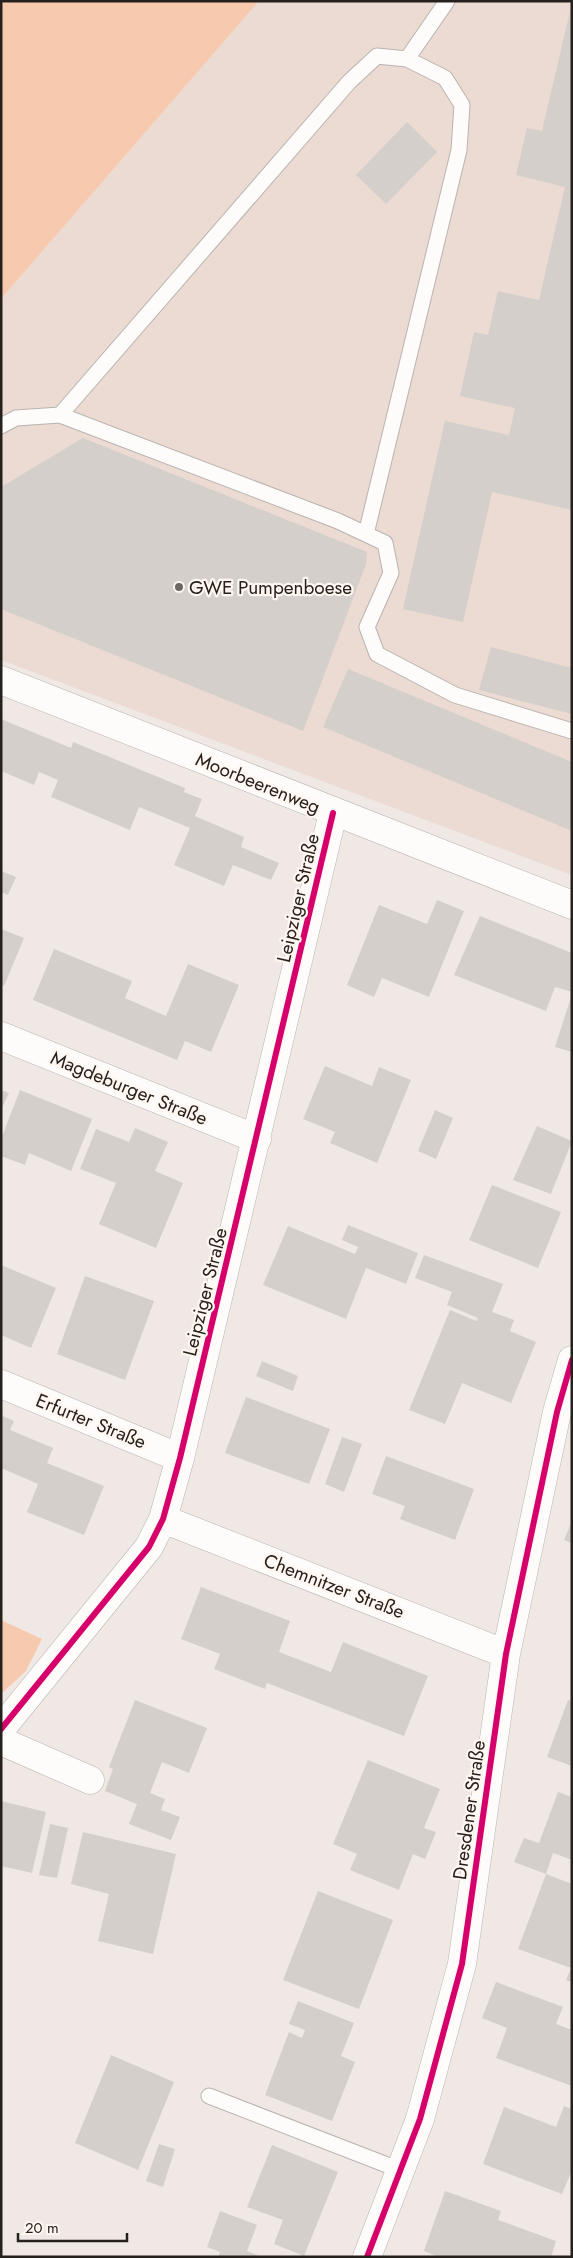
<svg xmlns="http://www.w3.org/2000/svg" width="573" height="2258" viewBox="0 0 573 2258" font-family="Jost,sans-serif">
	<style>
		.built { fill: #ebdbd2 }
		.green { fill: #f7caaf }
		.building { fill: #d5cfcb }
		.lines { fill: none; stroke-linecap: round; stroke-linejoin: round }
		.lane-casing { stroke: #bab3b0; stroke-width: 17 }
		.street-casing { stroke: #bab3b0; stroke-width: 29 }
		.lane { stroke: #fdfcfb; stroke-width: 15 }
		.street { stroke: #fdfcfb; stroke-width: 28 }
		.cycleway-casing { stroke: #fff6f0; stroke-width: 9 }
		.cycleway { stroke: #d6006c; stroke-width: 6 }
		.poi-dot { fill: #6d6763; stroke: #fff6f0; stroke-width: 2 }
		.labels { text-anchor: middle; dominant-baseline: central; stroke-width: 4.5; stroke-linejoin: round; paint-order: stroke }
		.poi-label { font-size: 19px; fill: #26211d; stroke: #fff6f0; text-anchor: start }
		.street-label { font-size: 19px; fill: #26211d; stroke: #fff6f0 }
	</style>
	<rect width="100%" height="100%" fill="#f0e8e4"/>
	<path class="built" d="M259,1H572V875L1,660V299Z"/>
	<path class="green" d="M1,1H259L1,299Z
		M1,1620L42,1639L26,1671L1,1694Z"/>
	<path class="building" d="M572,3V510L492,492L463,622L403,609L445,421L509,435L515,408L460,396L474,332L488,335L498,291L539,300L565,187L516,175L527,128L542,131Z
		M407,122L437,152L386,204L356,175Z
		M83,438L367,552L366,564L303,731L1,609V487Z
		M491,647L572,668V714L479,690Z
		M348,669L572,762V831L323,727Z
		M1,719L71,748L73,742L185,788L184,792L202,799L195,816L244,837L241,847L279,863L271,880L233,865L224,886L174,865L190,828L139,807L130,830L51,797L58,780L39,772L34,785L1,771Z
		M1,871L16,877L8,895L1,892Z
		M437,900L464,911L429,997L382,978L374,997L347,985L379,905L427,924Z
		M480,916L572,953V992L555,987L546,1011L454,975Z
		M1,929L24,938L4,986L1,985Z
		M54,949L132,981L125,998L166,1016L188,964L239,985L211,1052L185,1041L177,1060L33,1000Z
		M571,997H572V1052L555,1047Z
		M325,1066L372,1086L379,1067L411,1080L377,1163L330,1143L335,1132L303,1119Z
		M1,1090L9,1093L1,1110Z
		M20,1090L92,1119L71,1171L29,1153L25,1165L1,1156V1139Z
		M435,1110L453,1118L436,1159L418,1151Z
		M537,1126L572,1141L551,1194L513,1180Z
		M135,1128L168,1142L155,1171L183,1183L156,1248L99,1224L116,1183L80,1169L96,1129L129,1142Z
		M492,1185L561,1212L538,1268L469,1240Z
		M348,1225L418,1253L406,1284L366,1268L346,1319L263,1285L288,1226L355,1254L358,1247L342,1240Z
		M424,1255L503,1284L492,1312L514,1320L510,1331L536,1342L511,1403L462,1383L445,1424L409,1410L450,1310L476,1321L478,1318L447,1305L452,1292L415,1278Z
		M1,1265L56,1288L31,1348L1,1335Z
		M85,1276L154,1301L125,1380L57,1354Z
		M262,1361L298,1376L293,1391L256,1376Z
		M246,1397L330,1429L309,1484L225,1453Z
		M1,1415L14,1421L10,1430L53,1448L47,1463L104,1486L84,1535L27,1512L38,1484L1,1468Z
		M342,1437L362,1444L344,1492L325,1484Z
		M386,1456L474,1489L455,1540L400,1519L405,1506L372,1494Z
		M572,1521V1543L564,1540Z
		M201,1587L290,1621L279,1652L331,1672L343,1642L428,1676L404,1736L267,1683L265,1689L214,1669L220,1654L181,1639Z
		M135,1700L207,1728L189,1773L162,1762L150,1793L165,1799L161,1810L180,1817L171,1840L129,1824L137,1804L105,1791L113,1769L109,1767Z
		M568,1700L572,1701V1766L547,1757Z
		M368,1760L440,1789L424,1828L436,1832L425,1859L413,1854L399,1890L350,1870L357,1854L333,1844Z
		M558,1792L572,1797V1860L553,1853L546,1874L514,1862L524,1838L539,1843Z
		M1,1801L46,1812L32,1873L1,1866Z
		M50,1824L68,1828L57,1878L39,1875Z
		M83,1832L176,1854L153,1954L98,1941L109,1894L71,1884Z
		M546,1874L572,1884V1982L566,1980L571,1968L518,1949Z
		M318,1891L393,1920L359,2009L283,1980Z
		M496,1982L563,2007L556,2024L572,2030V2086L496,2058L507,2028L482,2018Z
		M298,2001L354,2023L341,2056L355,2062L332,2121L265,2095L289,2032L302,2038L305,2030L289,2024Z
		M111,2055L174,2082L138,2170L75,2143Z
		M564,2106L572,2109V2170L562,2194L483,2164L504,2107L556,2127Z
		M159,2144L175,2149L163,2187L146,2181Z
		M272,2145L338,2172L304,2256L274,2244L283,2220L247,2207Z
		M445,2191L501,2211L498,2220L556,2241L551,2257H439L424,2251Z
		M220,2211L257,2225L247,2251L261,2257H218L220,2252L207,2247Z"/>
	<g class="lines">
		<g class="lane-casing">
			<path id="lane" d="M407,59L447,1
				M60,415L349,82L377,56L407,59L445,78L462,105L459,150L366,534
				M1,426L16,418L60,415L338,521L385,543L391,573L367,627L377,654L455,695L572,731
				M209,2096L400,2170"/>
		</g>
		<g class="street-casing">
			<path id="street" d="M1,680L572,905
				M1,1036L257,1139
				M1,1384L180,1458
				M163,1519L506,1654
				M1,1729L149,1547L163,1519L180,1458L333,813
				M1,1741L90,1780
				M367,2257L420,2119L462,1964L506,1654L557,1412L572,1360"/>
		</g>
		<use href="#lane" class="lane"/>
		<use href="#street" class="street"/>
		<g class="cycleway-casing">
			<path id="cycleway" d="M1,1729L149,1547L163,1519L180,1458L333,813
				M367,2257L420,2119L462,1964L506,1654L557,1412L572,1360"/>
		</g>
		<use href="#cycleway" class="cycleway"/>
	</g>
	<circle class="poi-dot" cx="179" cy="587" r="5"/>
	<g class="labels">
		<g class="poi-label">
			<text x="189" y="587">GWE Pumpenboese</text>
		</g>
		<g class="street-label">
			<text transform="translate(258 783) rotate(22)">Moorbeerenweg</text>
			<text transform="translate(298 898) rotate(-77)">Leipziger Straße</text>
			<text transform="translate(129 1088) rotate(22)">Magdeburger Straße</text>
			<text transform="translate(205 1292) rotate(-76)">Leipziger Straße</text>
			<text transform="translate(91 1421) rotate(22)">Erfurter Straße</text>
			<text transform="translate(334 1586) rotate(21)">Chemnitzer Straße</text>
			<text transform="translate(469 1810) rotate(-82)">Dresdener Straße</text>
		</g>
	</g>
	<rect width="573" height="2258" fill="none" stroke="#26211d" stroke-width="5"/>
	<path d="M18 2233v8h109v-8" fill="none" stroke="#26211d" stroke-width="2.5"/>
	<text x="25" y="2233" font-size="15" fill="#26211d" stroke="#fff6f0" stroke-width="4" paint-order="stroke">20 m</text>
</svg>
